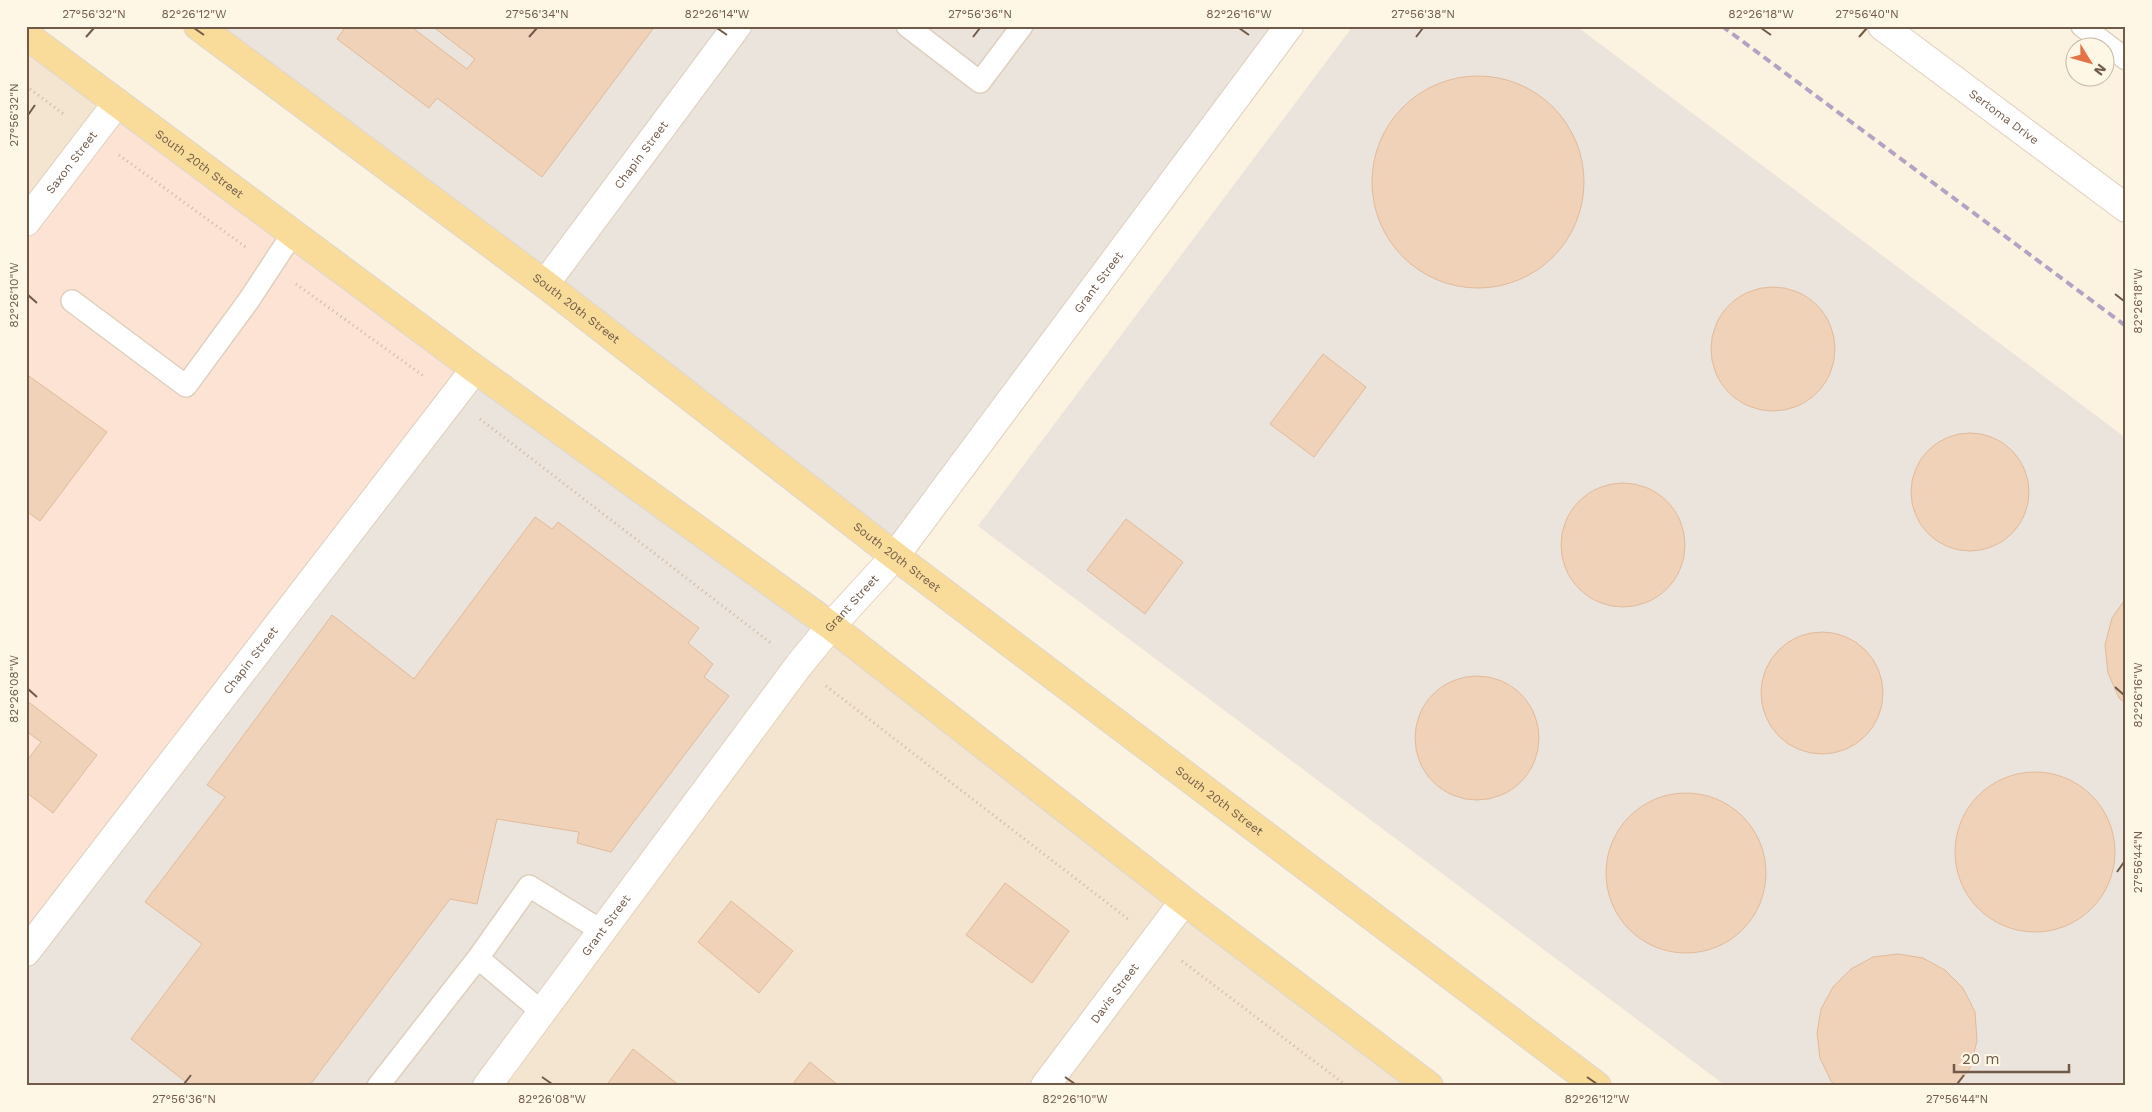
<svg xmlns="http://www.w3.org/2000/svg" width="2152" height="1112" viewBox="0 0 2152 1112" font-family="'Work Sans',sans-serif">
	<style>
		.residential { fill: #f3e5cf }
		.commercial { fill: #fce3d4 }
		.industrial { fill: #eae4dc }
		.building { fill: #f0d2b9; stroke: #e2ba99 }
		.lines { fill: none; stroke-linecap: round; stroke-linejoin: round }
		.lane-casing { stroke: #dfcfbd; stroke-width: 24 }
		.street-casing { stroke: #dfcfbd; stroke-width: 30 }
		.secondary-casing { stroke: #e4d1bb; stroke-width: 30 }
		.primary-casing { stroke: #ddd7d3; stroke-width: 30 }
		.path { stroke: #d4b69c; stroke-width: 3; stroke-dasharray: 1 4; stroke-linecap: butt }
		.lane { stroke: #fff; stroke-width: 21 }
		.street { stroke: #fff; stroke-width: 28 }
		.secondary { stroke: #fff; stroke-width: 28 }
		.primary { stroke: #f9dc9a; stroke-width: 28 }
		.rail { stroke: #b6a0c4; stroke-width: 4; stroke-dasharray: 8 5; stroke-linecap: butt }
		.ticks { fill: none; stroke: #715a48; stroke-width: 2 }
		.labels { text-anchor: middle; dominant-baseline: central; stroke-width: 4; stroke-linejoin: round; paint-order: stroke }
		.street-label { font-size: 12px; fill: #715a48; stroke: #fff7e6 }
		.neatline { fill: none; stroke: #715a48; stroke-width: 2 }
		.ticks-label { font-size: 12px; text-anchor: middle; fill: #715a48 }
	</style>
	<rect width="100%" height="100%" fill="#fbf3e0"/>
	<path class="residential" d="M26,33L122,106L26,235Z
		M826,630L1424,1086H496Z"/>
	<path class="commercial" d="M119,105L492,373L26,960V235Z"/>
	<path class="industrial" d="M202,26H1282L895,548Z
		M1353,26H1576L2126,438V1086H1726L978,526Z
		M492,373L824,623L490,1086H26V955L246,675Z"/>
	<path class="building" d="M346,26H410L467,69L475,59L432,26H655L542,177L437,98L429,108L337,39Z
		M1372 182a106 106 0 1 1 212 0a106 106 0 1 1-212 0Z
		M1711 349a62 62 0 1 1 124 0a62 62 0 1 1-124 0Z
		M1323,354L1366,387L1314,457L1270,424Z
		M26,374L107,432L40,521L26,511Z
		M1911 492a59 59 0 1 1 118 0a59 59 0 1 1-118 0Z
		M1561 545a62 62 0 1 1 124 0a62 62 0 1 1-124 0Z
		M535,517L552,529L558,522L699,628L688,643L713,664L704,677L729,696L611,852L577,843L579,832L497,819L477,904L450,899L309,1086H191L131,1039L202,944L145,902L225,797L207,785L332,615L414,679Z
		M1126,519L1183,562L1145,614L1087,570Z
		M2126,598V704L2119,698L2108,673L2105,645L2112,618Z
		M1761 693a61 61 0 1 1 122 0a61 61 0 1 1-122 0Z
		M1415 738a62 62 0 1 1 124 0a62 62 0 1 1-124 0Z
		M26,700L97,755L53,813L26,792V762L41,742L26,731Z
		M1955 852a80 80 0 1 1 160 0a80 80 0 1 1-160 0Z
		M1606 873a80 80 0 1 1 160 0a80 80 0 1 1-160 0Z
		M1005,883L1069,931L1032,983L966,935Z
		M731,901L793,951L759,993L698,942Z
		M1898,954L1923,958L1945,970L1963,988L1975,1012L1977,1041L1970,1068L1957,1086H1836L1831,1081L1820,1058L1817,1033L1821,1009L1833,987L1851,969L1873,957Z
		M633,1049L680,1086H606Z
		M810,1062L839,1086H791Z"/>
	<g class="lines">
		<g class="lane-casing">
			<path id="lane" d="M907,26L980,82L1022,26
				M2082,26L2126,59
				M72,301L186,386L249,300L293,233
				M542,1012L478,958L529,886L602,931
				M378,1086L478,958"/>
		</g>
		<g class="street-casing">
			<g id="street">
				<path id="s1" d="M1882,26L2126,208"/>
				<path id="s2" d="M26,222L117,103"/>
				<path id="s3" d="M545,284L737,26"/>
				<path id="s4" d="M895,556L1289,26"/>
				<path id="s5" d="M26,952L475,369"/>
				<path id="s6" d="M1045,1086L1184,901"/>
			</g>
		</g>
		<g class="secondary-casing">
			<g id="secondary">
				<path id="s7" d="M487,1086L799,665L831,626L895,556"/>
			</g>
		</g>
		<g class="primary-casing">
			<g id="primary">
				<path id="s8" d="M198,26L545,284L895,556L1597,1086"/>
				<path id="s9" d="M26,35L475,369L831,626L1184,901L1429,1086"/>
			</g>
		</g>
		<path class="path" d="M26,86L65,115
			M119,155L247,248
			M296,284L425,377
			M480,419L772,644
			M826,686L1128,919
			M1182,961L1347,1086"/>
		<use href="#lane" class="lane"/>
		<use href="#street" class="street"/>
		<use href="#secondary" class="secondary"/>
		<use href="#primary" class="primary"/>
		<path class="rail" d="M1722,26L2126,326"/>
	</g>
	<path class="ticks" d="M194,28L204,35M717,28L727,35M1239,28L1249,35M1761,28L1771,35M86,37L94,28M529,37L537,28M973,37L980,28M1416,37L1423,28M1859,37L1867,28M28,115L35,105M2115,294L2124,301M28,295L37,303M2115,687L2124,695M28,689L37,697M2117,872L2124,862M542,1077L552,1084M1065,1077L1075,1084M1587,1077L1597,1084M184,1084L191,1075M1957,1084L1964,1075"/>
	<g class="labels">
		<g class="street-label">
			<text stroke="none"><textPath href="#s1" startOffset="152">Sertoma Drive</textPath></text>
			<text stroke="none"><textPath href="#s3" startOffset="161">Chapin Street</textPath></text>
			<text stroke="none"><textPath href="#s2" startOffset="75">Saxon Street</textPath></text>
			<text stroke="none"><textPath href="#s9" startOffset="216">South 20th Street</textPath></text>
			<text stroke="none"><textPath href="#s4" startOffset="341">Grant Street</textPath></text>
			<text stroke="none"><textPath href="#s8" startOffset="472">South 20th Street</textPath></text>
			<text stroke="none"><textPath href="#s8" startOffset="878">South 20th Street</textPath></text>
			<text stroke="none"><textPath href="#s7" startOffset="605">Grant Street</textPath></text>
			<text stroke="none"><textPath href="#s5" startOffset="368">Chapin Street</textPath></text>
			<text stroke="none"><textPath href="#s8" startOffset="1282">South 20th Street</textPath></text>
			<text stroke="none"><textPath href="#s7" startOffset="200">Grant Street</textPath></text>
			<text stroke="none"><textPath href="#s6" startOffset="116">Davis Street</textPath></text>
		</g>
	</g>
	<rect width="2152" height="1112" fill="none" stroke="#fff7e6" stroke-width="55"/>
	<g transform="translate(2090 62) rotate(127)"><circle r="24" fill="#fff7e6" stroke="#c6b8a7"/>
	<path d="M0-4L9 19L0 12L-9 19Z" fill="#e47447"/>
	<text y="-8" font-size="14" font-weight="bold" text-anchor="middle" fill="#715a48">N</text>
	</g>
	<path d="M1954 1064v8h115v-8" fill="none" stroke="#715a48" stroke-width="2.5"/>
	<text x="1962" y="1064" font-size="15" fill="#715a48" stroke="#fff7e6" stroke-width="4" paint-order="stroke">20 m</text>
	<rect x="28" y="28" width="2096" height="1056" class="neatline"/>
	<g class="ticks-label">
		<text x="94" y="18">27°56'32"N</text>
		<text x="194" y="18">82°26'12"W</text>
		<text x="537" y="18">27°56'34"N</text>
		<text x="717" y="18">82°26'14"W</text>
		<text x="980" y="18">27°56'36"N</text>
		<text x="1239" y="18">82°26'16"W</text>
		<text x="1423" y="18">27°56'38"N</text>
		<text x="1761" y="18">82°26'18"W</text>
		<text x="1867" y="18">27°56'40"N</text>
		<text transform="translate(14 115) rotate(-90)" y="4">27°56'32"N</text>
		<text transform="translate(14 295) rotate(-90)" y="4">82°26'10"W</text>
		<text transform="translate(2138 301) rotate(-90)" y="4">82°26'18"W</text>
		<text transform="translate(14 689) rotate(-90)" y="4">82°26'08"W</text>
		<text transform="translate(2138 695) rotate(-90)" y="4">82°26'16"W</text>
		<text transform="translate(2138 862) rotate(-90)" y="4">27°56'44"N</text>
		<text x="184" y="1103">27°56'36"N</text>
		<text x="552" y="1103">82°26'08"W</text>
		<text x="1075" y="1103">82°26'10"W</text>
		<text x="1597" y="1103">82°26'12"W</text>
		<text x="1957" y="1103">27°56'44"N</text>
	</g>
</svg>
